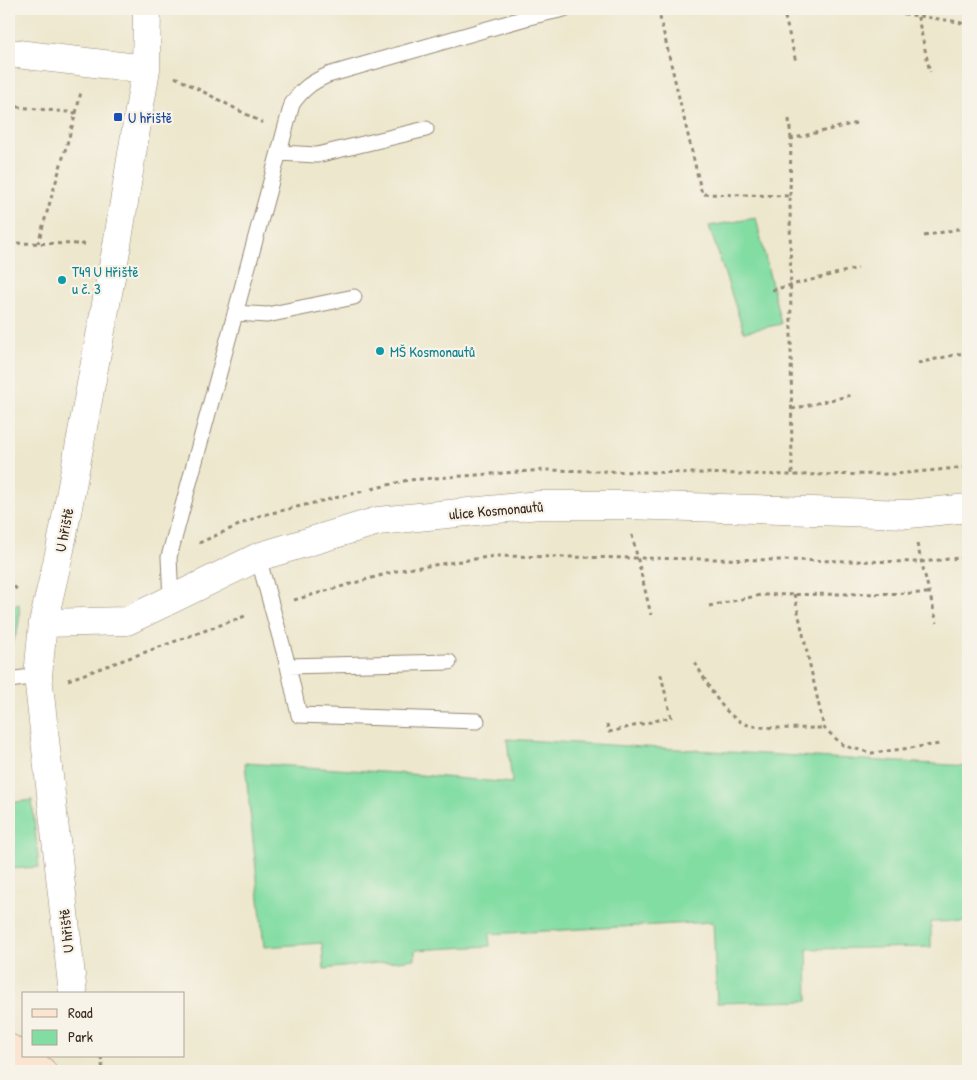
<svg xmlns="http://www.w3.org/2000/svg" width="977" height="1080" viewBox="0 0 977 1080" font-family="'Patrick Hand',sans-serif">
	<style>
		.green { fill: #82dda3; stroke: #5e8460 }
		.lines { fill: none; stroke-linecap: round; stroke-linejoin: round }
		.lane-casing { stroke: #948876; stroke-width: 17 }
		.street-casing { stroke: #948876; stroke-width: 29 }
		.secondary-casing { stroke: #948876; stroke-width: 29 }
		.path { stroke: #948876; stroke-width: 3; stroke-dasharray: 4 4; stroke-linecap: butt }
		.lane { stroke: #fff; stroke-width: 15 }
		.street { stroke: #fff; stroke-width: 28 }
		.secondary { stroke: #fce5d0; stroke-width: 28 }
		.transit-dot { fill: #1a4fb4; stroke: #f7f3e8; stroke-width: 2 }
		.culture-dot { fill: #0f9aa8; stroke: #f7f3e8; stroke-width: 2 }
		.labels { text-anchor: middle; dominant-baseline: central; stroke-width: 4.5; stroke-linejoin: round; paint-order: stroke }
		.transit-label { font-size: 15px; fill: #164399; stroke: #f7f3e8; text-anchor: start }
		.culture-label { font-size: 15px; fill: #0d838f; stroke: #f7f3e8; text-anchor: start }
		.street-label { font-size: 15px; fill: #3b2a1e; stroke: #f7f3e8 }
	</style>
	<rect width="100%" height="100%" fill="#f7f3e8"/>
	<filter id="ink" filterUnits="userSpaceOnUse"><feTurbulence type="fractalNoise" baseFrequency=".02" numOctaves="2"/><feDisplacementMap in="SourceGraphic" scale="10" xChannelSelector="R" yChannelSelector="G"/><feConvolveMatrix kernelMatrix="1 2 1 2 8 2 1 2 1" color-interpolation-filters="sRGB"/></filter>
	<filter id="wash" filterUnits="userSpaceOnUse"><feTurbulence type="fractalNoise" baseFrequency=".0096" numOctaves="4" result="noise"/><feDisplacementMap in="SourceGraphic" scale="20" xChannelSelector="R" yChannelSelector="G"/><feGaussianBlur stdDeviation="1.12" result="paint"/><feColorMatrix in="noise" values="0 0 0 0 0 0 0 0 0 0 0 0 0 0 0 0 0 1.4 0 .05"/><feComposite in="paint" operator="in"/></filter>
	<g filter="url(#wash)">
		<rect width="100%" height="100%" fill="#ede7cd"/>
		<path class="green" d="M756,218L781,324L744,332L709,226Z
			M19,604C20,620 19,634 9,647V608Z
			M507,739L968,766V921L931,922V947L807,949L808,1001L717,1003L713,922L489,934L490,946L415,950V959L324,969L322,943L264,947L245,763L397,773L512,783Z
			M32,800L39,867L9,869V803Z"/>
	</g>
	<g filter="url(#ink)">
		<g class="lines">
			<g class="lane-casing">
				<path id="lane" d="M280,153L317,155L426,129
					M235,313L267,315L354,297
					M258,557L288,666L449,662
					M171,600L169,557L292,104C302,89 312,82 328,75L529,17L564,9
					M288,666L299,715L477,721
					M9,680L38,676"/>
			</g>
			<g class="street-casing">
				<path id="street" d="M9,53L146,69
					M43,623L127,621L258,557L378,521L539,505H625L909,514L968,508
					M73,994L38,676L43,623L60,550L117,245L138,117L146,69L147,9"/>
			</g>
			<g class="secondary-casing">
				<path id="secondary" d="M9,1048L42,1071"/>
			</g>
			<path class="path" d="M658,9L702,194L790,196L792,477
				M783,9L796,62
				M872,9L959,22L968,26
				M916,9L930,72
				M175,77L263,123
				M9,106L76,113L38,243
				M76,113L81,92
				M789,119L791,139
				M790,196L791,139L860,122
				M924,236L968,227
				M9,243L86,244
				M772,290L858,268
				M918,363L968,352
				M792,409L852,395
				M372,489L408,480L545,470L792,475L896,474L968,467
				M632,535L651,615
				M199,543L259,516L364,491
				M917,544L937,623
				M9,580L18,591
				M794,594L824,728L844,746L872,753L940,744
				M294,600L400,570L495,556L921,562L968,557
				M709,606L761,595L929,593
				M695,663C708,683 720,712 743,723C757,730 806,728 824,728
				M68,680L248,615
				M607,724L609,732L671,717L660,671
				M101,1056L103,1071"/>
			<use href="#lane" class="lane"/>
			<use href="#street" class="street"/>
			<use href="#secondary" class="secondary"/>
		</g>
	</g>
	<rect class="transit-dot" x="113" y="112" width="10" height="10" rx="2.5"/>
	<g class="culture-dot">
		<circle cx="62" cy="280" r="5"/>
		<circle cx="380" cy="351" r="5"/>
	</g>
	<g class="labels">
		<g class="transit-label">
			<text x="128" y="117">U hřiště</text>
		</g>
		<g class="culture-label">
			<text x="72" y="271">T49 U Hřiště<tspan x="72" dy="17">u č. 3</tspan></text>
			<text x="390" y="351">MŠ Kosmonautů</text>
		</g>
		<g class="street-label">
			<text transform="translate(496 510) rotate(-5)">ulice Kosmonautů</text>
			<text transform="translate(64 530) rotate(-79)">U hřiště</text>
			<text transform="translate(66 931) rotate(-96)">U hřiště</text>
		</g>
	</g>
	<rect width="977" height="1080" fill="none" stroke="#f7f3e8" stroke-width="30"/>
	<rect x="22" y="992" width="162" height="65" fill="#f7f3e8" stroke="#aca397"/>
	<rect x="32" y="1009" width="25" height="8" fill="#fce5d0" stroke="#aca397"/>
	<text x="68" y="1018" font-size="15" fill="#3b2a1e">Road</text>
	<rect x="32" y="1030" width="25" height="15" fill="#82dda3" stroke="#aca397"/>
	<text x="68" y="1042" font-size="15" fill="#3b2a1e">Park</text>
</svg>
